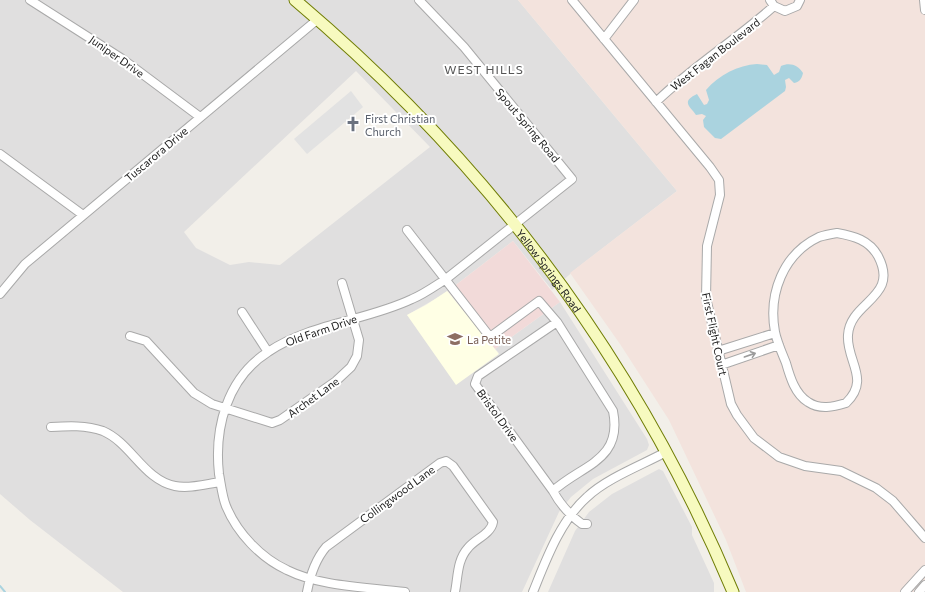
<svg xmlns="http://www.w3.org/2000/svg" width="925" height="592" viewBox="0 0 925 592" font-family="Commissioner,sans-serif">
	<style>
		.residential { fill: #e0dfdf; fill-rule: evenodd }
		.commercial { fill: #f2dad9 }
		.education { fill: #ffffe5 }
		.military { fill: #f3e3dd }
		.parking { fill: #e2e2e2 }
		.water { fill: #aad3df }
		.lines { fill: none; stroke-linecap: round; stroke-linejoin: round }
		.stream { stroke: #aad3df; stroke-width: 2 }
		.street-casing { stroke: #a9a9a9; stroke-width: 10 }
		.secondary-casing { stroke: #707d05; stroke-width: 13 }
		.street { stroke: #fff; stroke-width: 8 }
		.secondary { stroke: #f7fabf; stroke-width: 11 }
		.oneway { stroke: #9c9c9c }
		.labels { text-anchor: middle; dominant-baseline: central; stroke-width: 4; stroke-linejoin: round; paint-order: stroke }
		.street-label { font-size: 11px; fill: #222; stroke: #fff }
		.worship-label { font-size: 11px; fill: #5b616d; stroke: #fff; text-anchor: start }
		.education-label { font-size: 11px; fill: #785e54; stroke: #fff; text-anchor: start }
		.neighbourhood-label { font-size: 12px; letter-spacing: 1px; fill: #555; stroke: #fff }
	</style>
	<rect width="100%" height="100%" fill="#f2efe9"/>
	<path class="residential" d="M0,0H518L677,191L577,268L552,290L513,241L444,294L407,315L499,353L495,349L560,302L647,439L649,445L647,450L593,479L571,497L559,512L522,592H123L30,520L0,494ZM356,71L430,147L280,265L249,262L230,265L196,248L184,232Z
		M659,469L663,471L692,527V535L714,583V592H548L575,531L589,512L612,494Z"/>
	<path class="commercial" d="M513,241L560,302L495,349L448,291Z"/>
	<path class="education" d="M447,291L499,354L456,385L407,315L426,305Z"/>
	<path class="military" d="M518,0H925V592H746L726,540L669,420L620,344L570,273L677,191Z"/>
	<path class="parking" d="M351,91L363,107L307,154L294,139Z"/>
	<path class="water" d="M757,64L767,65L774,75L779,72L781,66C790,62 798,65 803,73C802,78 800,82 794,83L789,78L785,80L786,87L785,91L721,139L715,138L704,127L703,120L706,116L702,114L696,115C691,107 680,102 697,94L704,105L707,104L709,100L706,90C719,75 738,65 757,64Z"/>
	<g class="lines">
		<path class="stream" d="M0,586L5,592"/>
		<g class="street-casing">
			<path id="street" d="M30,0L121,58L200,117
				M572,0L710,167L719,180L720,195L707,246L706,298L731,404L737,415L754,438L779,457L805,466L841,471L876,488L893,501L925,538
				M770,0L774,6L785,11L797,6L800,0
				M924,0L925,10
				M604,39L634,0
				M656,102C692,67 736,40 774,6
				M0,154L83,215
				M407,230L490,337L539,301L557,322L613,411C623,461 581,465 553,491C560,504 571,516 582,524H587
				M837,233C854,236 869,240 878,256C900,298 850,301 848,335C846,361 871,379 846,403C833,407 820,410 808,402C795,394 790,377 786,363C782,353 777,342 775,332C768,294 783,254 819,237C825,235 831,234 837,233Z
				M0,294L25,264L318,19
				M242,312L268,352
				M130,336L146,341L194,393L212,404L272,423L280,420L336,381L351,367L357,356L359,340L342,283
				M718,351L775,333
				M721,365L779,345
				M51,427C68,426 86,425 103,431C131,443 144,480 175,486C189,489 206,484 220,482
				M553,491L475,384L478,376L557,322
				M307,592C310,576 315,560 326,547L440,463L446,461L453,466L493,522C491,534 475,539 468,548C457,560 458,577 455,592
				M405,592C368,587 321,587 287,570C261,558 237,533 226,506C222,496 221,484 219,474C214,428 227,378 268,352C311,323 366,321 412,299C424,294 435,286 446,279L572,179L464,47L419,0
				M533,592C546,560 560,521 587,497C607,478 642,465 666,452
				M905,592L925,570
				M919,592L925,585"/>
		</g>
		<g class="secondary-casing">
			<g id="secondary">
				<path id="s1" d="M295,0C487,162 636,360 733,592"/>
			</g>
		</g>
		<use href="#street" class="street"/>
		<use href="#secondary" class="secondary"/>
	</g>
	<defs><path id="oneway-shaft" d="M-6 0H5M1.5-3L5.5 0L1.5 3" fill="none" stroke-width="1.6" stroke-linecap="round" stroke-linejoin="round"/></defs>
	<use class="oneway" href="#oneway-shaft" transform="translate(750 355) rotate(-19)"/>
	<defs>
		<g id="church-bare" transform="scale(1.2)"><path d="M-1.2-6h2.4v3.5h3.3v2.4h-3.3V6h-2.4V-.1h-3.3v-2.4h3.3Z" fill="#6b7280" stroke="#fff" stroke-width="2.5" paint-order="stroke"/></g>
		<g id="school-bare" transform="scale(1.2)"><path d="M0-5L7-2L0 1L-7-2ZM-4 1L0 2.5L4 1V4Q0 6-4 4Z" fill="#8d6e63" stroke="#fff" stroke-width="2.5" paint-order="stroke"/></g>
	</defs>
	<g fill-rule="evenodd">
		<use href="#church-bare" x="353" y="124"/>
		<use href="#school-bare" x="455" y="339"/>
	</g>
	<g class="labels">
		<g class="street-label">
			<text transform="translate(715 54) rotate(-38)">West Fagan Boulevard</text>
			<text transform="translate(117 56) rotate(35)">Juniper Drive</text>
			<text transform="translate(528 125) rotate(50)">Spout Spring Road</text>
			<text transform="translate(156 154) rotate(-40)">Tuscarora Drive</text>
			<text stroke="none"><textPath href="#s1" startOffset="372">Yellow Springs Road</textPath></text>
			<text transform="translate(321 330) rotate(-19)">Old Farm Drive</text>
			<text transform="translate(715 334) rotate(78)">First Flight Court</text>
			<text transform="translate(313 397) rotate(-36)">Archet Lane</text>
			<text transform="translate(498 415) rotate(54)">Bristol Drive</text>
			<text transform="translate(397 494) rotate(-36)">Collingwood Lane</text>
		</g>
		<g class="worship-label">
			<text x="365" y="118">First Christian<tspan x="365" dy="13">Church</tspan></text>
		</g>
		<g class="education-label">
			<text x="467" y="339">La Petite</text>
		</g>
		<g class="neighbourhood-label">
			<text x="484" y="69">WEST HILLS</text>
		</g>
	</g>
</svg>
